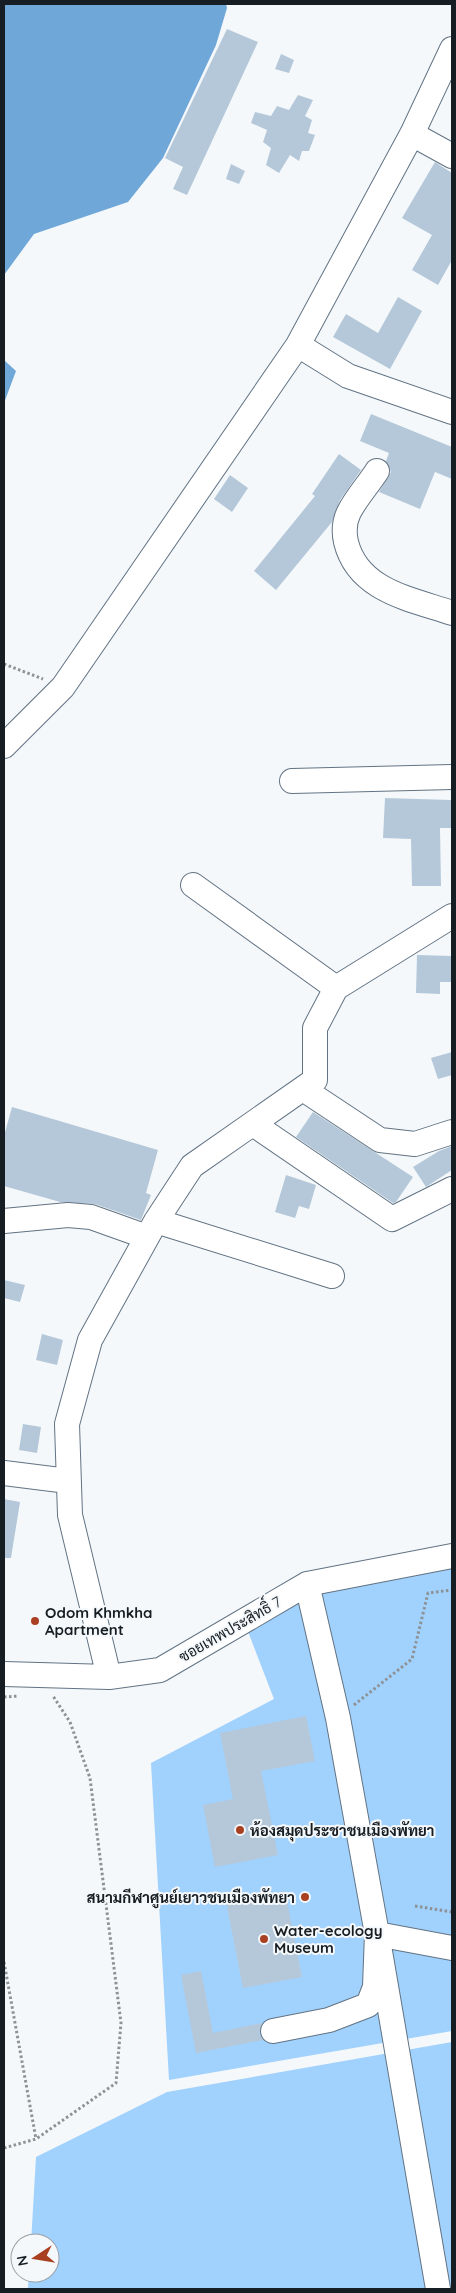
<svg xmlns="http://www.w3.org/2000/svg" width="456" height="2293" viewBox="0 0 456 2293" font-family="Quicksand,Sarabun,sans-serif">
	<style>
		.green { fill: #a1d1fd }
		.water { fill: #70a7d9 }
		.building { fill: #b5c8d9 }
		.lines { fill: none; stroke-linecap: round; stroke-linejoin: round }
		.minor-casing { stroke: #627383; stroke-width: 26 }
		.path { stroke: #8d9296; stroke-width: 3; stroke-dasharray: 2.5 2.5; stroke-linecap: butt }
		.minor { stroke: #fff; stroke-width: 24 }
		.poi-dot { fill: #a84021; stroke: #f4f8fb; stroke-width: 2 }
		.labels { text-anchor: middle; dominant-baseline: central; stroke-width: 4; stroke-linejoin: round; paint-order: stroke }
		.poi-label { font-size: 15px; font-weight: bold; fill: #161d23; stroke: #f4f8fb; text-anchor: start }
		.street-label { font-size: 15px; fill: #161d23; stroke: #f4f8fb }
	</style>
	<rect width="100%" height="100%" fill="#f4f8fb"/>
	<path class="green" d="M452,1566V2031L169,2080L151,1763L274,1699L247,1629L309,1593Z
		M452,2042V2289H28L29,2273H50V2243H31L36,2157L167,2092Z"/>
	<path class="water" d="M4,4H226L227,8L216,45L163,158L128,202L34,234L4,275Z
		M4,360L16,371L4,403Z"/>
	<path class="building" d="M227,29L258,42L187,195L173,189L183,167L165,158Z
		M281,54L294,60L289,73L275,69Z
		M298,95L313,100L305,116L312,120L308,133L315,135L309,151H302L299,161L290,155L279,173L266,165L271,148L263,142L267,130L251,123L255,112L271,116L277,106L289,110Z
		M435,162L452,173V260L438,285L412,270L432,235L402,218Z
		M231,164L245,171L239,184L226,179Z
		M398,297L422,311L390,369L333,337L346,314L378,333Z
		M371,414L452,447V479L435,472L420,509L379,492L391,472L386,461L389,453L360,441Z
		M339,454L361,470L340,500L332,522L276,590L254,571L315,496L312,494Z
		M230,475L248,488L232,512L214,499Z
		M385,798L452,800V828H440L441,886H412L411,839L383,838Z
		M417,955L452,956V982H440V994L416,993Z
		M452,1052V1075L438,1079L431,1058Z
		M12,1107L158,1150L146,1193L151,1195L141,1220L95,1204L60,1202L4,1186V1136Z
		M313,1112L413,1177L396,1202L393,1203L296,1137Z
		M452,1146V1170L426,1187L413,1167L439,1151Z
		M286,1175L316,1185L309,1209L299,1206L295,1218L275,1212Z
		M4,1280L25,1285L20,1302L4,1298Z
		M42,1334L63,1340L57,1365L36,1360Z
		M23,1424L41,1427L37,1453L19,1450Z
		M4,1499L20,1502L11,1558H4Z
		M306,1716L315,1761L261,1771L278,1855L215,1867L203,1805L233,1799L220,1733Z
		M285,1891L302,1977L243,1988L226,1902Z
		M201,1971L213,2033L262,2023L259,2033L263,2040L196,2053L181,1975Z"/>
	<g class="lines">
		<g class="minor-casing">
			<path id="minor" d="M412,134L452,156
				M298,345L348,376L452,412
				M377,471C368,485 356,498 349,512C344,522 344,533 346,542C358,591 411,599 452,613
				M4,746L63,687L298,345L412,134L452,49
				M292,781L452,777
				M193,885L336,988
				M303,1089L380,1140L415,1144L452,1132
				M253,1124L392,1219L452,1189
				M4,1221L68,1215L91,1217L147,1237
				M156,1221L332,1276
				M4,1473L68,1481
				M307,1584L338,1718L377,1934L452,1948
				M4,1674L109,1677L160,1670L307,1584L452,1556
				M109,1677L70,1515L67,1424L90,1340L156,1221L192,1166L315,1080V1028L336,988L452,916
				M273,2031L329,2020L368,2005L375,1987L377,1934L438,2289"/>
		</g>
		<path class="path" d="M4,664L43,679
			M4,1697L19,1696
			M354,1705L412,1659L428,1593L452,1590
			M415,1906L452,1912
			M4,1962L36,2139
			M4,2148L36,2139L116,2083L121,2023L90,1778L70,1722L53,1696"/>
		<use href="#minor" class="minor"/>
	</g>
	<g class="poi-dot">
		<circle cx="35" cy="1621" r="5"/>
		<circle cx="240" cy="1830" r="5"/>
		<circle cx="305" cy="1897" r="5"/>
		<circle cx="264" cy="1939" r="5"/>
	</g>
	<g class="labels">
		<g class="poi-label">
			<text x="45" y="1612">Odom Khmkha<tspan x="45" dy="17">Apartment</tspan></text>
			<text x="250" y="1830">ห้องสมุดประชาชนเมืองพัทยา</text>
			<text x="295" y="1897" text-anchor="end">สนามกีฬาศูนย์เยาวชนเมืองพัทยา</text>
			<text x="274" y="1930">Water-ecology<tspan x="274" dy="17">Museum</tspan></text>
		</g>
		<g class="street-label">
			<text transform="translate(230 1629) rotate(-30)">ซอยเทพประสิทธิ์ 7</text>
		</g>
	</g>
	<rect width="456" height="2293" fill="none" stroke="#161d23" stroke-width="10"/>
	<g transform="translate(35 2258) rotate(258)"><circle r="24" fill="#f4f8fb" stroke="#9ba0a5"/>
	<path d="M0-4L9 19L0 12L-9 19Z" fill="#a84021"/>
	<text y="-8" font-size="14" font-weight="bold" text-anchor="middle" fill="#161d23">N</text>
	</g>
</svg>
